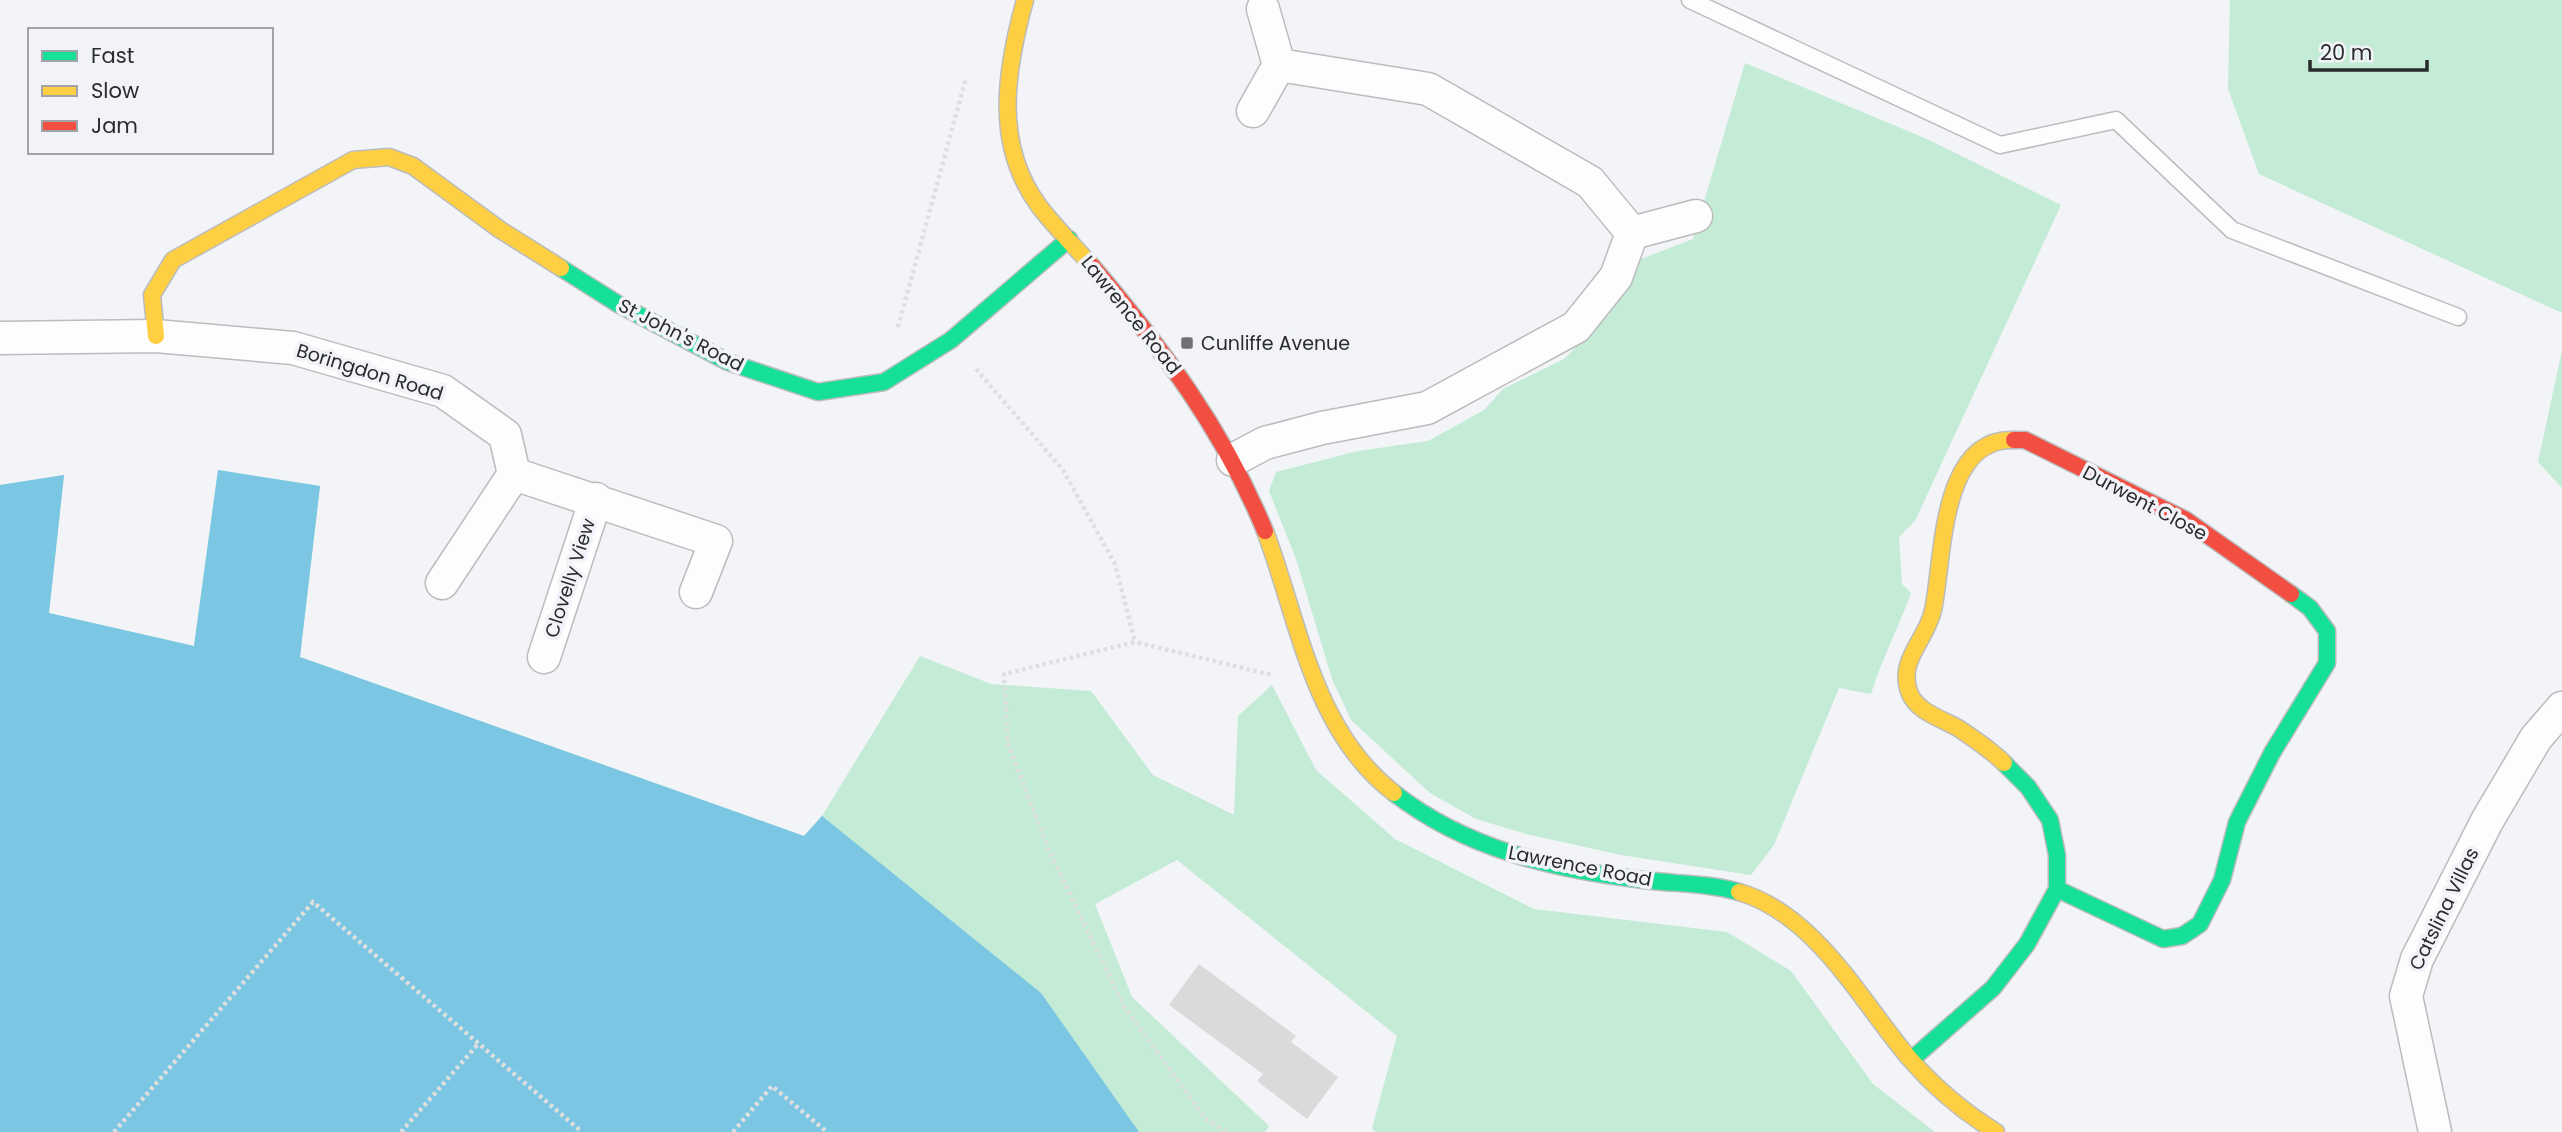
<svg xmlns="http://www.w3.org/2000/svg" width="2562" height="1132" viewBox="0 0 2562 1132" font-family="Poppins,sans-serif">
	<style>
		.green { fill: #c3ebd5 }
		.water { fill: #7ac6e3 }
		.building { fill: #dadada }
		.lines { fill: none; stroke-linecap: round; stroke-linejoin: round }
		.lane-casing { stroke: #bbbcbe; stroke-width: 19 }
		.street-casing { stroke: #bbbcbe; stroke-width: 35 }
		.fast-casing { stroke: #bbbcbe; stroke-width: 19 }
		.slow-casing { stroke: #bbbcbe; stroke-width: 19 }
		.jam-casing { stroke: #bbbcbe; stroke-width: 19 }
		.path { stroke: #dedfdf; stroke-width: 4.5; stroke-dasharray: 3.5 3.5; stroke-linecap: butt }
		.lane { stroke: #fdfdfe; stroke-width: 16 }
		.street { stroke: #fdfdfe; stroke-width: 32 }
		.fast { stroke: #16e098; stroke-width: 16 }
		.slow { stroke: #ffcf43; stroke-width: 16 }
		.jam { stroke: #f24e42; stroke-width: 16 }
		.poi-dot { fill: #707173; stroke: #f1f3f8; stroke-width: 2.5 }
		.labels { text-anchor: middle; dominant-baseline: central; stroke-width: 7; stroke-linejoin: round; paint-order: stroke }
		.street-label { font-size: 19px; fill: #2a2b2c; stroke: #f1f3f8 }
		.poi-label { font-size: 19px; fill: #2a2b2c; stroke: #f1f3f8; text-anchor: start }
	</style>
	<rect width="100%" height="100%" fill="#f2f4f7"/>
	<path class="green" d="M2230,0H2562V313L2259,174L2228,89Z
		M1745,63L1927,139L2061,205L1915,521L1899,537L1902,584L1911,593C1899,627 1882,658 1871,694L1839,688L1774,845L1751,875L1621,855L1526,834L1476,819L1430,793L1351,720L1332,679L1296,559L1269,491L1276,472L1358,451L1428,441L1484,410L1503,389L1564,359L1609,315L1627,272L1641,259L1693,239Z
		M2562,350V488L2538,462Z
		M218,470L320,486L300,657L804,836L822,816L920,656L991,684L1091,691L1153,775L1234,815L1238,716L1272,685L1316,770L1395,839L1534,909L1727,932L1791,971L1873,1084L1935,1132H1375L1372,1128L1397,1036L1177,860L1095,904L1132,997L1269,1126L1265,1132H975L0,972V485L64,475L49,613L194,646Z"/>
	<path class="water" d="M218,470L320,486L300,657L804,836L822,816L1041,993L1139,1132H0V485L64,475L49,613L194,646Z"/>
	<path class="building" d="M1199,964L1296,1036L1291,1042L1338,1077L1307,1119L1257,1081L1263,1074L1169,1005Z"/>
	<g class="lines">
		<g class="lane-casing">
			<path id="lane" d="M1690,0L2000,145L2116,120L2232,230L2458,317"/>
		</g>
		<g class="street-casing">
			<path id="street" d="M1263,9L1279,65
				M1632,233L1696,216
				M0,338L156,336L293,348L443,391L505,435L514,474L716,541L696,592
				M1233,460L1265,443L1322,428L1427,408L1576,327L1616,277L1632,233L1590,182L1428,89L1279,65L1253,111
				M442,583L514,474
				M544,657L596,499
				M2435,1132L2406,996L2417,959L2487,821L2536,738L2562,708"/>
		</g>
		<g class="fast-casing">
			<path id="fast" d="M561,268L618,304L728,362L818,392L884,382L951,340L1069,239
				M1394,793C1466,849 1555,870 1644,880C1676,884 1708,883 1739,892
				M2057,889L2163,939L2182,936L2200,924L2222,880L2237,822L2272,753L2327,663V631L2310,608L2291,594
				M1911,1060L1993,988L2027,944L2057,889V855L2050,820L2028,787L2004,763"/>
		</g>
		<g class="slow-casing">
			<path id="slow" d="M1025,0C1006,69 993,144 1039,206C1055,227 1074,246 1092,266
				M156,336L152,295L173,260L353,160L389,157L413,166L499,229L561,268
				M1265,531C1299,621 1313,731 1394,793
				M2004,763C1992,751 1976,740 1961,730C1946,720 1918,713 1910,694C1896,661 1927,640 1933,610C1944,560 1939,437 2014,440
				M1739,892C1817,915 1861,1002 1910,1059C1935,1088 1964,1112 1996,1132"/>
		</g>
		<g class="jam-casing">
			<path id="jam" d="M1092,266C1162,348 1224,431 1265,531
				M2014,440H2025L2186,520L2291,594"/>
		</g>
		<path class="path" d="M898,327L966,78
			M976,369L1063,470L1115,564L1135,642
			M114,1132L313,902L582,1132
			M401,1132L479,1043
			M733,1132L772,1086L827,1132
			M1226,1132L1206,1119L1125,1008L1050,853L1008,744L1004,674L1135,642L1272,675"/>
		<use href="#lane" class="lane"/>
		<use href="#street" class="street"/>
		<use href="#fast" class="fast"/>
		<use href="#slow" class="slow"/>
		<use href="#jam" class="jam"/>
	</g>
	<rect class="poi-dot" x="1180" y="336" width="14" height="14" rx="3.5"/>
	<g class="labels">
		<g class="street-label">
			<text transform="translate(1131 315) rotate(51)">Lawrence Road</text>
			<text transform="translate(681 335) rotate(27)">St John's Road</text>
			<text transform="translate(370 372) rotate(17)">Boringdon Road</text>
			<text transform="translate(2145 503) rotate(28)">Durwent Close</text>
			<text transform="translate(570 578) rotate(-72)">Clovelly View</text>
			<text transform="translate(1580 866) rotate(11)">Lawrence Road</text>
			<text transform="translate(2444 909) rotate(-64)">Catslina Villas</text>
		</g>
		<g class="poi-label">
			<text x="1201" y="343">Cunliffe Avenue</text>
		</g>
	</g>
	<rect x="28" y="28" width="245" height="126" fill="#f1f3f8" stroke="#a1a3a6" stroke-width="2"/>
	<rect x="42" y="51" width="35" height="10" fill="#16e098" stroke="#a1a3a6" stroke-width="2"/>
	<text x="91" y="63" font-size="21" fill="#2a2b2c">Fast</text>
	<rect x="42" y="86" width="35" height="10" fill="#ffcf43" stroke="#a1a3a6" stroke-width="2"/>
	<text x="91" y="98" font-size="21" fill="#2a2b2c">Slow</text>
	<rect x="42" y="121" width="35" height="10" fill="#f24e42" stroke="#a1a3a6" stroke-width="2"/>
	<text x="91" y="133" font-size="21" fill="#2a2b2c">Jam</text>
	<path d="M2310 60v10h117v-10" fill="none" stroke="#2a2b2c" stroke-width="3.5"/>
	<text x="2320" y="60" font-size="21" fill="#2a2b2c" stroke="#f1f3f8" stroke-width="5" paint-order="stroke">20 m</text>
</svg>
